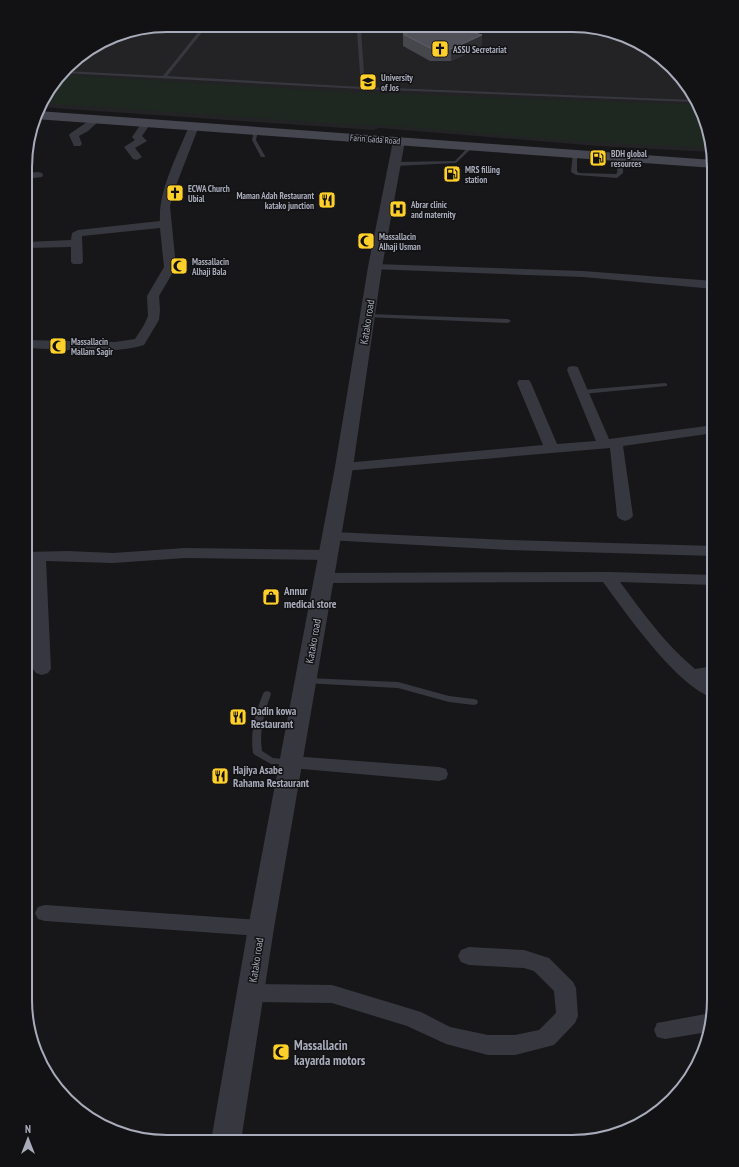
<svg xmlns="http://www.w3.org/2000/svg" width="739" height="1167" viewBox="0 0 739 1167" font-family="'PT Sans Narrow',sans-serif">
	<style>
		.built { fill: #232326 }
		.green { fill: #1e2820 }
		.lines { fill: none; stroke-linecap: round; stroke-linejoin: round }
		.service { fill: #37383f; fill-rule: evenodd }
		.minor { fill: #37383f; fill-rule: evenodd }
		.tertiary { fill: #37383f; fill-rule: evenodd }
		.secondary { fill: #45464f; fill-rule: evenodd }
		.wall { fill: #45474c }
		.shaded-wall { fill: #2e2f33 }
		.building { fill: #505158; stroke: #5e5f67 }
		.labels { text-anchor: middle; dominant-baseline: central; stroke-width: 3; stroke-linejoin: round; paint-order: stroke }
		.far-poi-label { font-size: 9px; font-weight: bold; fill: #a8abba; stroke: #121214; text-anchor: start }
		.far-street-label { font-size: 9px; fill: #a8abba; stroke: #121214 }
		.street-label { font-size: 11px; fill: #a8abba; stroke: #121214 }
		.poi-label { font-size: 11px; font-weight: bold; fill: #a8abba; stroke: #121214; text-anchor: start }
		.near-poi-label { font-size: 13px; font-weight: bold; fill: #a8abba; stroke: #121214; text-anchor: start }
		.rim { fill: none; stroke: #a8abba; stroke-width: 2 }
	</style>
	<rect width="100%" height="100%" fill="#171719"/>
	<path class="built" d="M167,25L591,26L658,54L703,112L711,152L598,146L379,128L373,130L39,107L73,60L113,36Z"/>
	<path class="green" d="M62,75L343,92L698,105L703,112L710,148L573,141L379,125L373,126L41,103Z"/>
	<g class="lines">
		<path class="service" d="M204,25H208L167,76L361,87L357,31L359,30L361,31L365,87L693,100L695,102L363,89L64,73L65,71L163,76Z
			M254,130L258,131L256,140L265,156V157H261L252,140Z
			M470,145L474,146L456,163L395,166L392,164L395,162L455,161Z
			M573,153L577,154V171L579,173L616,174L617,173L619,157L621,156L623,157V173L617,178L576,175L571,172Z
			M368,314L508,319L511,321L508,323L366,317L365,316Z
			M665,383L667,384V386L582,394L579,392L582,390Z
			M307,678L398,682L449,696L474,699L477,700L478,702L477,704L474,705L449,702L398,688L304,683L303,681L304,679Z
			M267,691L270,692L271,694C264,713 259,731 262,751L273,758L293,760L295,762L293,764H271L255,755L253,753C250,732 255,714 263,694L264,692Z"/>
		<path class="minor" d="M96,116L101,119L99,121L88,131L79,136L82,144L80,146H74L69,135L71,133Z
			M146,120L151,123L142,136L147,141L135,148L142,157L137,160L133,159L124,147L135,140L132,137L143,121Z
			M194,123L199,126L177,183L170,206L176,267L159,296L160,310L159,320L144,345C112,355 61,349 26,348V340L115,342L135,339L144,325L148,316L147,296L164,267L160,228L82,236L83,262L81,264H73L71,262V247L26,248V242L71,240L72,233L78,230L160,221C158,191 178,154 189,126Z
			M38,172L42,173L43,175L42,177L26,179V173Z
			M375,264L583,271L714,281V289L583,277L371,269L369,267L371,265Z
			M573,366L578,367L579,370L609,439L714,425V433L623,446L633,516L630,519L625,521L620,519L617,516L610,448L344,471L339,470L337,467L339,464L344,463L543,445L517,383L519,380H529L531,383L557,444L596,441L567,370L568,367Z
			M332,532L509,540L714,546V556L509,550L327,540L324,537L327,534Z
			M185,548L329,550L335,552L337,555L335,558L329,560L185,558L113,563L46,561L51,669L48,673L42,675L36,673L33,669L30,562H26V552L68,551L113,553Z
			M608,572L714,575V585L620,582C643,613 665,644 695,669L714,666V678H707L714,683V698C678,688 626,613 603,582L325,583L319,581L317,578L319,575L325,573Z
			M291,756L439,767L446,769L448,774L446,779L439,781L291,768L284,767L282,762L284,757Z
			M45,905L261,920L268,922L271,928L268,934L261,936L45,921L38,919L35,913L38,907Z
			M469,947L524,950L549,958L573,982L576,988L578,1016L575,1023L554,1045L515,1055H488L446,1044L407,1026L332,1003L251,1002L243,999L240,993L243,987L251,984L332,985L421,1012L450,1027L488,1035H515L539,1030L556,1013L554,991L534,971L524,968L469,965L461,962L458,956L461,950Z
			M711,1013H713L708,1032L665,1039L657,1037L654,1030L657,1023Z"/>
		<path class="tertiary" d="M399,137L403,138L405,141L382,267L353,467L274,928L241,1141H211L248,928L335,467L368,267L393,141L395,138Z"/>
		<path class="secondary" d="M38,111L713,160L714,168L35,119Z"/>
	</g>
	<path class="wall" d="M403,34L482,35L481,47L451,61H430L403,46Z"/>
	<path class="shaded-wall" d="M482,35L481,47L451,61V49Z"/>
	<path class="building" d="M428,27H455L482,35L451,49L430,48L403,34Z"/>
	<defs>
		<g id="church-square" transform="scale(0.9)"><rect x="-9" y="-9" width="18" height="18" rx="4" fill="#ffd029" stroke="#121214"/><path d="M-1.2-6h2.4v3.5h3.3v2.4h-3.3V6h-2.4V-.1h-3.3v-2.4h3.3Z" fill="#111"/></g>
		<g id="university-square" transform="scale(0.9)"><rect x="-9" y="-9" width="18" height="18" rx="4" fill="#ffd029" stroke="#121214"/><path d="M0-5L7-2L0 1L-7-2ZM-4 1L0 2.5L4 1V4Q0 6-4 4Z" fill="#111"/></g>
		<g id="fuel-square" transform="scale(0.9)"><rect x="-9" y="-9" width="18" height="18" rx="4" fill="#ffd029" stroke="#121214"/><path d="M-5.5-6h7V0h2V4h1.3V-2.5L3-4.5l.8-.8L6-3V5H2.5V1h-1V6h-7ZM-4.2-4.7v3.2H.2V-4.7Z" fill="#111"/></g>
		<g id="restaurant-square" transform="scale(0.9)"><rect x="-9" y="-9" width="18" height="18" rx="4" fill="#ffd029" stroke="#121214"/><path d="M-5-6h1v4h1v-4h1v4h1v-4h1v5L-1.5 .5V6h-2V.5L-5-1ZM5-6V6H3V1.5H1.5Q1.5-4 5-6Z" fill="#111"/></g>
		<g id="hospital-square" transform="scale(0.9)"><rect x="-9" y="-9" width="18" height="18" rx="4" fill="#ffd029" stroke="#121214"/><path d="M-5-5h3v3.5h4V-5h3V5h-3V1.5h-4V5h-3Z" fill="#111"/></g>
		<g id="mosque-square" transform="scale(0.9)"><rect x="-9" y="-9" width="18" height="18" rx="4" fill="#ffd029" stroke="#121214"/><path d="M3.5-4.9A6 6 0 1 0 3.5 4.9A5 5 0 1 1 3.5-4.9Z" fill="#111"/></g>
		<g id="shop-square" transform="scale(0.9)"><rect x="-9" y="-9" width="18" height="18" rx="4" fill="#ffd029" stroke="#121214"/><path d="M-5-2.5h2.3a2.7 3.5 0 0 1 5.4 0H5L5.5 6h-11ZM-1.5-2.5h3a1.5 2.3 0 0 0-3 0Z" fill="#111"/></g>
	</defs>
	<g fill-rule="evenodd">
		<use href="#church-square" x="440" y="49"/>
		<use href="#university-square" x="368" y="82"/>
		<use href="#fuel-square" x="598" y="158"/>
		<use href="#fuel-square" x="452" y="174"/>
		<use href="#church-square" x="175" y="193"/>
		<use href="#restaurant-square" x="327" y="200"/>
		<use href="#hospital-square" x="398" y="209"/>
		<use href="#mosque-square" x="366" y="241"/>
		<use href="#mosque-square" x="179" y="266"/>
		<use href="#mosque-square" x="58" y="346"/>
		<use href="#shop-square" x="271" y="597"/>
		<use href="#restaurant-square" x="238" y="717"/>
		<use href="#restaurant-square" x="220" y="776"/>
		<use href="#mosque-square" x="281" y="1052"/>
	</g>
	<g class="labels">
		<g class="far-poi-label">
			<text x="453" y="49">ASSU Secretariat</text>
			<text x="381" y="77">University<tspan x="381" dy="10">of Jos</tspan></text>
			<text x="611" y="153">BDH global<tspan x="611" dy="10">resources</tspan></text>
			<text x="465" y="169">MRS filling<tspan x="465" dy="10">station</tspan></text>
			<text x="188" y="188">ECWA Church<tspan x="188" dy="10">Ubial</tspan></text>
			<text x="314" y="195" text-anchor="end">Maman Adah Restaurant<tspan x="314" dy="10">katako junction</tspan></text>
			<text x="411" y="204">Abrar clinic<tspan x="411" dy="10">and maternity</tspan></text>
			<text x="379" y="236">Massallacin<tspan x="379" dy="10">Alhaji Usman</tspan></text>
			<text x="192" y="261">Massallacin<tspan x="192" dy="10">Alhaji Bala</tspan></text>
			<text x="71" y="341">Massallacin<tspan x="71" dy="10">Mallam Sagir</tspan></text>
		</g>
		<g class="far-street-label">
			<text transform="translate(375 139) rotate(4)">Farin Gada Road</text>
		</g>
		<g class="street-label">
			<text transform="translate(367 322) rotate(-81)">Katako road</text>
			<text transform="translate(313 641) rotate(-80)">Katako road</text>
			<text transform="translate(256 960) rotate(-81)">Katako road</text>
		</g>
		<g class="poi-label">
			<text x="284" y="591">Annur<tspan x="284" dy="13">medical store</tspan></text>
			<text x="251" y="711">Dadin kowa<tspan x="251" dy="13">Restaurant</tspan></text>
			<text x="233" y="770">Hajiya Asabe<tspan x="233" dy="13">Rahama Restaurant</tspan></text>
		</g>
		<g class="near-poi-label">
			<text x="294" y="1045">Massallacin<tspan x="294" dy="15">kayarda motors</tspan></text>
		</g>
	</g>
	<path d="M0 0H739V1167H0ZM167 32H572A135 135 0 0 1 707 167V1000A135 135 0 0 1 572 1135H167A135 135 0 0 1 32 1000V167A135 135 0 0 1 167 32Z" fill="#121214" fill-rule="evenodd"/>
	<path class="rim" d="M167 32H572A135 135 0 0 1 707 167V1000A135 135 0 0 1 572 1135H167A135 135 0 0 1 32 1000V167A135 135 0 0 1 167 32Z"/>
	<g transform="translate(28 1139)" stroke="#121214" stroke-width="3" paint-order="stroke">
	<path d="M0-3L7 15L0 10L-7 15Z" fill="#a8abba"/>
	<text y="-6" font-size="11" font-weight="bold" text-anchor="middle" fill="#a8abba">N</text>
	</g>
</svg>
